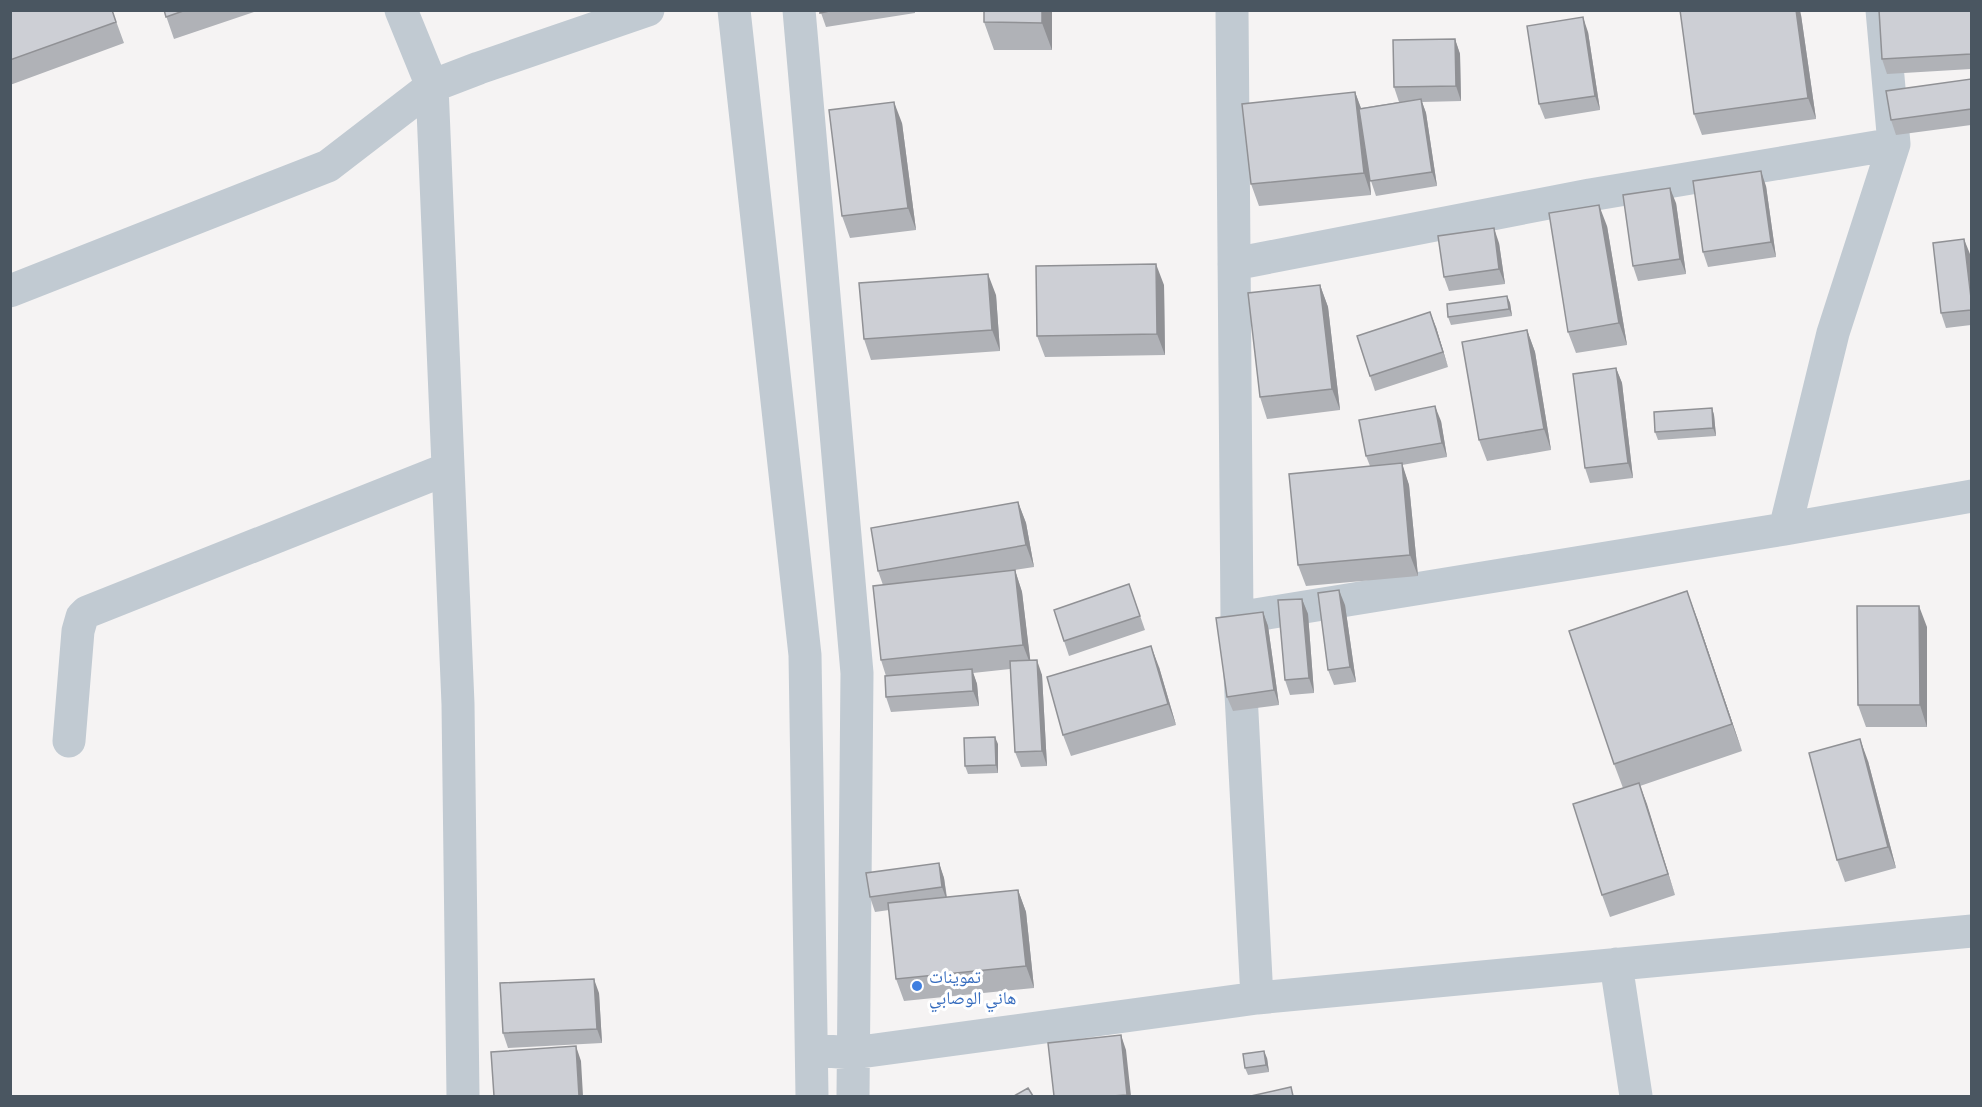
<svg xmlns="http://www.w3.org/2000/svg" width="1982" height="1107" viewBox="0 0 1982 1107" font-family="'PT Sans Narrow','Noto Naskh Arabic',sans-serif">
	<style>
		.lines { fill: none; stroke-linecap: round; stroke-linejoin: round }
		.minor { stroke: #c1cad2; stroke-width: 33 }
		.wall { fill: #b0b2b7 }
		.shaded-wall { fill: #909195 }
		.building { fill: #cdcfd5; stroke: #909195; stroke-width: 1.5 }
		.shop-dot { fill: #3f7fe0; stroke: #fff; stroke-width: 2 }
		.labels { text-anchor: middle; dominant-baseline: central; stroke-width: 6; stroke-linejoin: round; paint-order: stroke }
		.shop-label { font-size: 18px; fill: #366cbe; stroke: #fff; text-anchor: start }
	</style>
	<rect width="100%" height="100%" fill="#f5f3f3"/>
	<g class="lines">
		<path class="minor" d="M401,10L432,86L458,704L463,1096
			M734,10L805,655L812,1096
			M799,10L857,673L853,1096
			M1232,10L1237,618L1257,998
			M1234,264L1590,195L1894,144
			M10,291L328,166L432,86L479,68L648,10
			M1785,529L1833,333L1894,144L1882,10
			M1237,618L1785,529L1972,496
			M69,741L78,631L82,617L87,612L447,469
			M1616,964L1636,1096
			M812,1050L853,1053L1257,998L1972,931"/>
	</g>
	<path class="wall" d="M10,10H112L124,43L10,85Z
		M164,10H253L254,12L174,39Z
		M820,10H915V13L826,27Z
		M1052,10V50H994L984,22Z
		M1971,10V69L1887,74L1882,59Z
		M1801,15L1816,119L1702,135L1694,114Z
		M1588,32L1600,110L1545,119L1539,104Z
		M1455,39L1460,54L1461,101L1422,102L1426,113L1437,186L1376,196L1370,178L1371,195L1259,206L1251,184L1355,92L1361,108L1399,102L1394,87Z
		M1971,79V125L1896,135L1891,120Z
		M902,123L916,230L850,238L842,216Z
		M1766,186L1776,257L1708,267L1703,252Z
		M1676,203L1686,274L1638,281L1633,266Z
		M1607,226L1627,345L1576,353L1568,332Z
		M1499,243L1505,284L1449,291L1444,277Z
		M1970,254L1971,269V325L1946,328L1941,313Z
		M1164,285L1165,355L1045,357L1037,336Z
		M1320,285L1328,307L1340,410L1267,419L1260,397Z
		M996,295L1000,351L871,360L864,339Z
		M1507,296L1510,303L1512,316L1451,325L1448,317Z
		M1436,327L1448,367L1375,391L1370,376Z
		M1527,330L1535,352L1551,450L1487,461L1479,440Z
		M1616,368L1622,383L1633,478L1590,483L1585,468Z
		M1712,408L1714,415L1716,436L1658,440L1655,432Z
		M1441,421L1447,457L1402,465L1409,485L1418,576L1306,586L1298,565L1370,466L1366,456Z
		M1018,502L1026,523L1034,567L1015,570L1022,592L1030,660L1042,675L1047,766L1021,767L1015,752L1010,669L973,673L977,684L979,706L891,712L886,697V676L881,660L883,585L878,571Z
		M1129,584L1145,630L1069,656L1064,641Z
		M1302,599L1308,614L1314,693L1290,695L1285,680Z
		M1345,605L1356,682L1334,685L1328,670Z
		M1263,612L1268,626L1279,705L1233,711L1227,697Z
		M1697,618L1742,751L1640,786L1675,895L1610,917L1602,895L1623,788L1614,764Z
		M1927,627V727H1866L1858,705Z
		M1159,667L1176,725L1071,756L1063,735Z
		M998,744V773L968,774L965,766Z
		M1868,761L1896,868L1845,882L1837,860Z
		M939,863L944,878L947,897L1018,890L1026,912L1034,988L904,1001L896,979L889,910L875,912L870,897Z
		M599,993L602,1043L508,1048L503,1033Z
		M1267,1058L1269,1072L1248,1075L1245,1068Z"/>
	<path class="shaded-wall" d="M1042,10H1052V50L1042,23Z
		M1796,10H1800L1801,15L1816,119L1808,98Z
		M1583,17L1588,32L1600,110L1595,96Z
		M1455,39L1460,54L1461,101L1456,86Z
		M1355,92L1363,114L1371,195L1364,173Z
		M1421,99L1426,113L1437,186L1432,172Z
		M894,102L902,123L916,230L908,208Z
		M1761,171L1766,186L1776,257L1771,242Z
		M1670,188L1676,203L1686,274L1680,259Z
		M1599,205L1607,226L1627,345L1619,323Z
		M1494,228L1499,243L1505,284L1499,269Z
		M1964,239L1970,254L1971,269V298Z
		M1156,264L1164,285L1165,355L1157,334Z
		M988,274L996,295L1000,351L992,330Z
		M1320,285L1328,307L1340,410L1332,389Z
		M1507,296L1510,303L1512,316L1509,309Z
		M1430,312L1436,327L1448,367L1443,352Z
		M1527,330L1535,352L1551,450L1544,429Z
		M1616,368L1622,383L1633,478L1628,463Z
		M1435,406L1441,421L1447,457L1442,443Z
		M1712,408L1714,415L1716,436L1713,428Z
		M1402,463L1409,485L1418,576L1410,555Z
		M1018,502L1026,523L1034,567L1026,545Z
		M1015,570L1022,592L1031,666L1023,645Z
		M1339,590L1345,605L1356,682L1350,667Z
		M1687,591L1697,618L1742,751L1732,724Z
		M1302,599L1308,614L1314,693L1309,678Z
		M1919,606L1927,627V727L1920,705Z
		M1263,612L1268,626L1279,705L1274,690Z
		M1151,646L1159,667L1176,725L1168,704Z
		M1037,660L1042,675L1047,766L1042,751Z
		M972,669L977,684L979,706L973,691Z
		M995,737L998,744V773L996,765Z
		M1860,739L1868,761L1896,868L1888,847Z
		M1639,783L1647,804L1675,895L1668,874Z
		M939,863L944,878L947,901L942,887Z
		M1018,890L1026,912L1034,988L1026,966Z
		M594,979L599,993L602,1043L597,1029Z
		M1121,1035L1126,1050L1131,1096H1128L1127,1095Z
		M576,1046L581,1061L583,1096H579Z
		M1264,1051L1267,1058L1269,1072L1266,1065Z"/>
	<path class="building" d="M10,10H112L116,22L10,60Z
		M164,10H186L166,17Z
		M820,10H834L820,13Z
		M984,10H1042V23L984,22Z
		M1680,10H1796L1808,98L1694,114Z
		M1879,10H1971V54L1882,59Z
		M1583,17L1595,96L1539,104L1527,26Z
		M1455,39L1456,86L1394,87L1393,40Z
		M1971,79V109L1891,120L1886,91Z
		M1355,92L1364,173L1251,184L1242,104Z
		M1421,99L1432,172L1370,181L1359,109Z
		M894,102L908,208L842,216L829,110Z
		M1761,171L1771,242L1703,252L1693,181Z
		M1670,188L1680,259L1633,266L1623,195Z
		M1599,205L1619,323L1568,332L1549,213Z
		M1494,228L1499,269L1444,277L1438,236Z
		M1964,239L1971,298V310L1941,313L1933,243Z
		M1156,264L1157,334L1037,336L1036,266Z
		M988,274L992,330L864,339L859,283Z
		M1320,285L1332,389L1260,397L1248,293Z
		M1507,296L1509,309L1448,317L1447,304Z
		M1430,312L1443,352L1370,376L1357,336Z
		M1527,330L1544,429L1479,440L1462,342Z
		M1616,368L1628,463L1585,468L1573,374Z
		M1435,406L1442,443L1366,456L1359,420Z
		M1712,408L1713,428L1655,432L1654,412Z
		M1402,463L1410,555L1298,565L1289,474Z
		M1018,502L1026,545L878,571L871,528Z
		M1015,570L1023,645L881,660L873,586Z
		M1129,584L1140,616L1064,641L1054,610Z
		M1339,590L1350,667L1328,670L1318,593Z
		M1687,591L1732,724L1614,764L1569,631Z
		M1302,599L1309,678L1285,680L1278,600Z
		M1857,606H1919L1920,705H1858Z
		M1263,612L1274,690L1227,697L1216,618Z
		M1151,646L1168,704L1063,735L1047,677Z
		M1037,660L1042,751L1015,752L1010,661Z
		M972,669L973,691L886,697L885,676Z
		M995,737L996,765L965,766L964,738Z
		M1860,739L1888,847L1837,860L1809,753Z
		M1639,783L1668,874L1602,895L1573,804Z
		M939,863L942,887L870,897L866,873Z
		M1018,890L1026,966L896,979L888,903Z
		M594,979L597,1029L503,1033L500,983Z
		M1121,1035L1127,1095L1112,1096H1054L1048,1043Z
		M576,1046L579,1096H494L491,1052Z
		M1264,1051L1266,1065L1245,1068L1243,1054Z
		M1291,1087L1293,1096H1251Z
		M1028,1088L1033,1096H1014Z"/>
	<circle class="shop-dot" cx="917" cy="986" r="6"/>
	<g class="labels">
		<g class="shop-label">
			<text x="929" y="976">تموينات<tspan x="929" dy="21">هاني الوصابي</tspan></text>
		</g>
	</g>
	<rect width="1982" height="1107" fill="none" stroke="#4a5661" stroke-width="24"/>
</svg>
